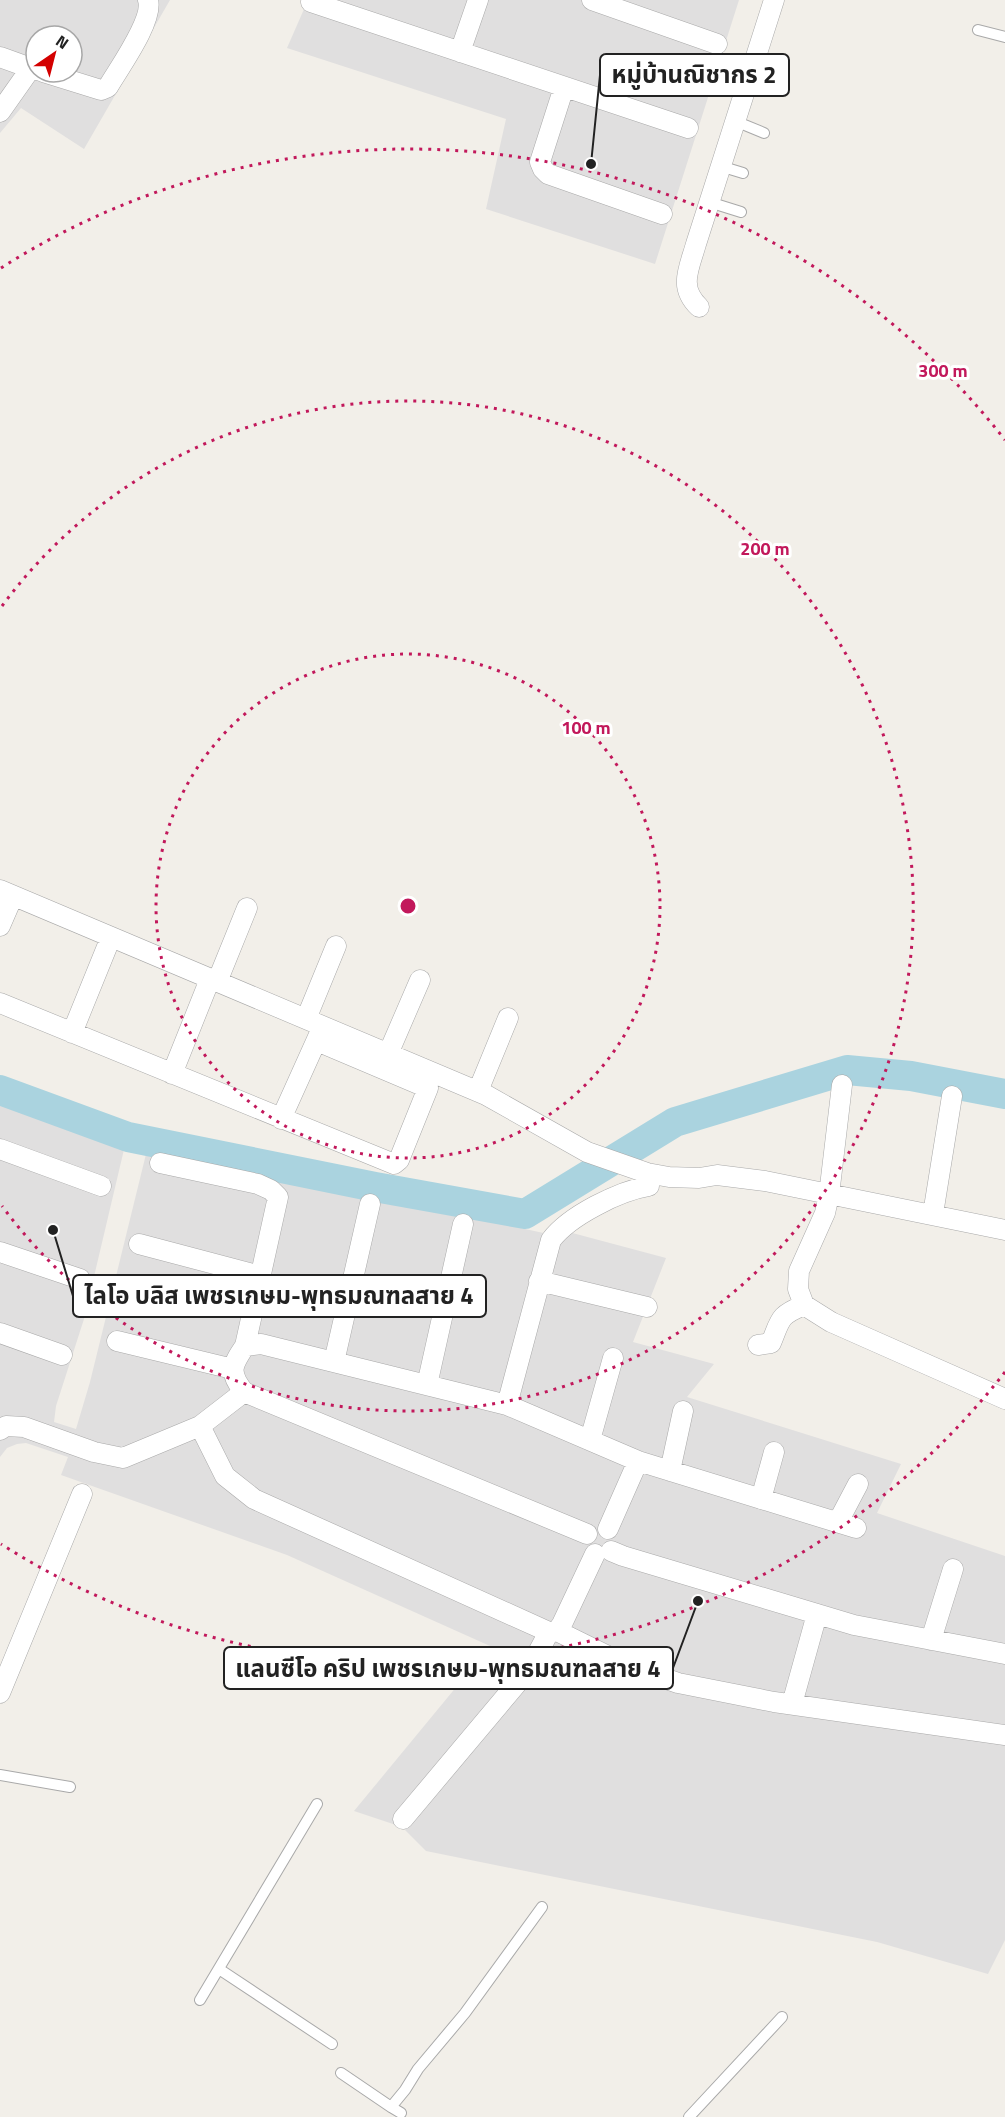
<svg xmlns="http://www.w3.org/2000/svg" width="1005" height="2117" viewBox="0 0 1005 2117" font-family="'Titillium Web','Noto Sans Thai',sans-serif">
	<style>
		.residential { fill: #e0dfdf; fill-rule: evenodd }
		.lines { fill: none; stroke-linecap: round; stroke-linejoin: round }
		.river { stroke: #aad3df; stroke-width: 30 }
		.service-casing { stroke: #a9a9a9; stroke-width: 12 }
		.minor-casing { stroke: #a9a9a9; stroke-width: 21 }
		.service { stroke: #fff; stroke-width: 10 }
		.minor { stroke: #fff; stroke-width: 20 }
		.ring { fill: none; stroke: #c2185b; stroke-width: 3; stroke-dasharray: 3 6 }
		.centre { fill: #c2185b; stroke: #fff; stroke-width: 3 }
		.ring-label { font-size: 18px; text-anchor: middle; font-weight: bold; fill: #c2185b; stroke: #fff; stroke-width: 6; stroke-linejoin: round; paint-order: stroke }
		.leader { fill: none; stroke: #222; stroke-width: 2 }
		.callout-dot { fill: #222; stroke: #fff; stroke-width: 2 }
		.callout { fill: #fff; stroke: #222; stroke-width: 2 }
		.callout-label { font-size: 24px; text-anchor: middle; font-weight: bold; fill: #222 }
	</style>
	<rect width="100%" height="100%" fill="#f2efe9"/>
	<path class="residential" d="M0,0H170L84,149L21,108L0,133ZM36,36H72V72H36Z
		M308,0H739L655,264L486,209L506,119L287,48Z
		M0,1096L126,1141L84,1319L56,1406L54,1422L76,1429L90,1382L148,1146L548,1234L550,1227L666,1258L633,1342L714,1364L687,1397L901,1464L877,1513L1005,1556V1940L988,1974L877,1942L426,1851L402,1827L354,1811L490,1646L287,1555L61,1475L68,1457L26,1443L17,1444L7,1448L0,1457Z"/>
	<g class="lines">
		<path class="river" d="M0,1090L128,1137L375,1187L525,1214L675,1122L847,1070L911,1076L1005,1094"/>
		<g class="service-casing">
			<path id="service" d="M978,30L1005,37
				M750,72L775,80
				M735,121L764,133
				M720,166L743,173
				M709,202L741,212
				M0,1775L70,1787
				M219,1969L332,2044
				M200,2000L317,1804
				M341,2073L391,2107
				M401,2113L391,2107L405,2090L418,2069L465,2013L542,1907
				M689,2117L782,2017"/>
		</g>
		<g class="minor-casing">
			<path id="minor" d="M592,0L717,44
				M311,2L688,128
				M460,52L478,0
				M0,57L36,70
				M43,72L101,90L108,87C119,68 154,20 148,0
				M564,87L540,162L543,169L548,174L662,214
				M0,112L31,68
				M699,307C678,287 689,269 696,244L774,0
				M0,890L486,1095L587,1152L647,1173L669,1177L699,1178L717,1175L765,1181L1005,1230
				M0,926L13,896
				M217,982L247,908
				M0,1003L394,1164L399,1160L428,1088L317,1041
				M306,1019L336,946
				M72,1033L111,937
				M388,1054L420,980
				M172,1074L210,979
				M842,1085L829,1195L825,1213L799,1271L798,1289L804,1305L831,1322L1005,1399
				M478,1091L508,1018
				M281,1119L322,1028
				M0,1149L101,1186
				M160,1163L258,1184L271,1190L278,1197L245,1346
				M933,1214L952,1096
				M139,1244L260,1276
				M0,1252L80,1279
				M539,1281L647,1307
				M0,1333L62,1355
				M117,1341L233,1369
				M758,1345L771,1343C781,1319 778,1316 804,1305
				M334,1362L370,1204
				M427,1385L463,1224
				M507,1405L261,1344L245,1346C232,1365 228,1372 244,1392L587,1534
				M200,1426L225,1476L254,1499L549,1632L557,1631L562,1624L595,1554
				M0,1430L6,1426L24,1427L94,1452L123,1458L200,1426L244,1392
				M590,1440L613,1358
				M638,1461L856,1528
				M670,1471L683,1411
				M761,1499L774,1452
				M838,1522L858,1484
				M608,1529L638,1461L507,1405L551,1240C569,1216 619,1191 649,1186
				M611,1551L623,1556L854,1625L1005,1654
				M557,1631L626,1665L678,1683L774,1702L1005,1735
				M931,1640L953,1569
				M0,1693L82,1494
				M792,1704L817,1614
				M403,1819L529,1669L549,1632"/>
		</g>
		<use href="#service" class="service"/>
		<use href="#minor" class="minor"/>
	</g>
	<g class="ring">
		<circle cx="408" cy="906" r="252"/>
		<path d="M2 606A505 505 0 1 1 2 1206"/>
		<path d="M1005 1372A757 757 0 0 1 1 1544M1 268A757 757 0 0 1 1005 440"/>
	</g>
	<circle cx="408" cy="906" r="9" class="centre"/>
	<g class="ring-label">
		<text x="943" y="377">300 m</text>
		<text x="765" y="555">200 m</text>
		<text x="586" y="734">100 m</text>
	</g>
	<path class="leader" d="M591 164L600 75M53 1230L73 1296M698 1601L673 1668"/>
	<g class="callout-dot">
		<circle cx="591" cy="164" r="6"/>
		<circle cx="53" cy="1230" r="6"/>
		<circle cx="698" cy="1601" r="6"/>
	</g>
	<g class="callout">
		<rect x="600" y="54" width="189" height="42" rx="6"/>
		<rect x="73" y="1275" width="413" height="42" rx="6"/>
		<rect x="224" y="1647" width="449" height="42" rx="6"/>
	</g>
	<g class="callout-label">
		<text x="694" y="83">หมู่บ้านณิชากร 2</text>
		<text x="279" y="1304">ไลโอ บลิส เพชรเกษม-พุทธมณฑลสาย 4</text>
		<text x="448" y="1677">แลนซีโอ คริป เพชรเกษม-พุทธมณฑลสาย 4</text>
	</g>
	<g transform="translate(54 54) rotate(35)"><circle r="28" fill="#ffffff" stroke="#a7a7a7" stroke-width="1.5"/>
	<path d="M0-4.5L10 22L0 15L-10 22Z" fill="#d40000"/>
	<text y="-9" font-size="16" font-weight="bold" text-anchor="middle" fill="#222222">N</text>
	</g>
</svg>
